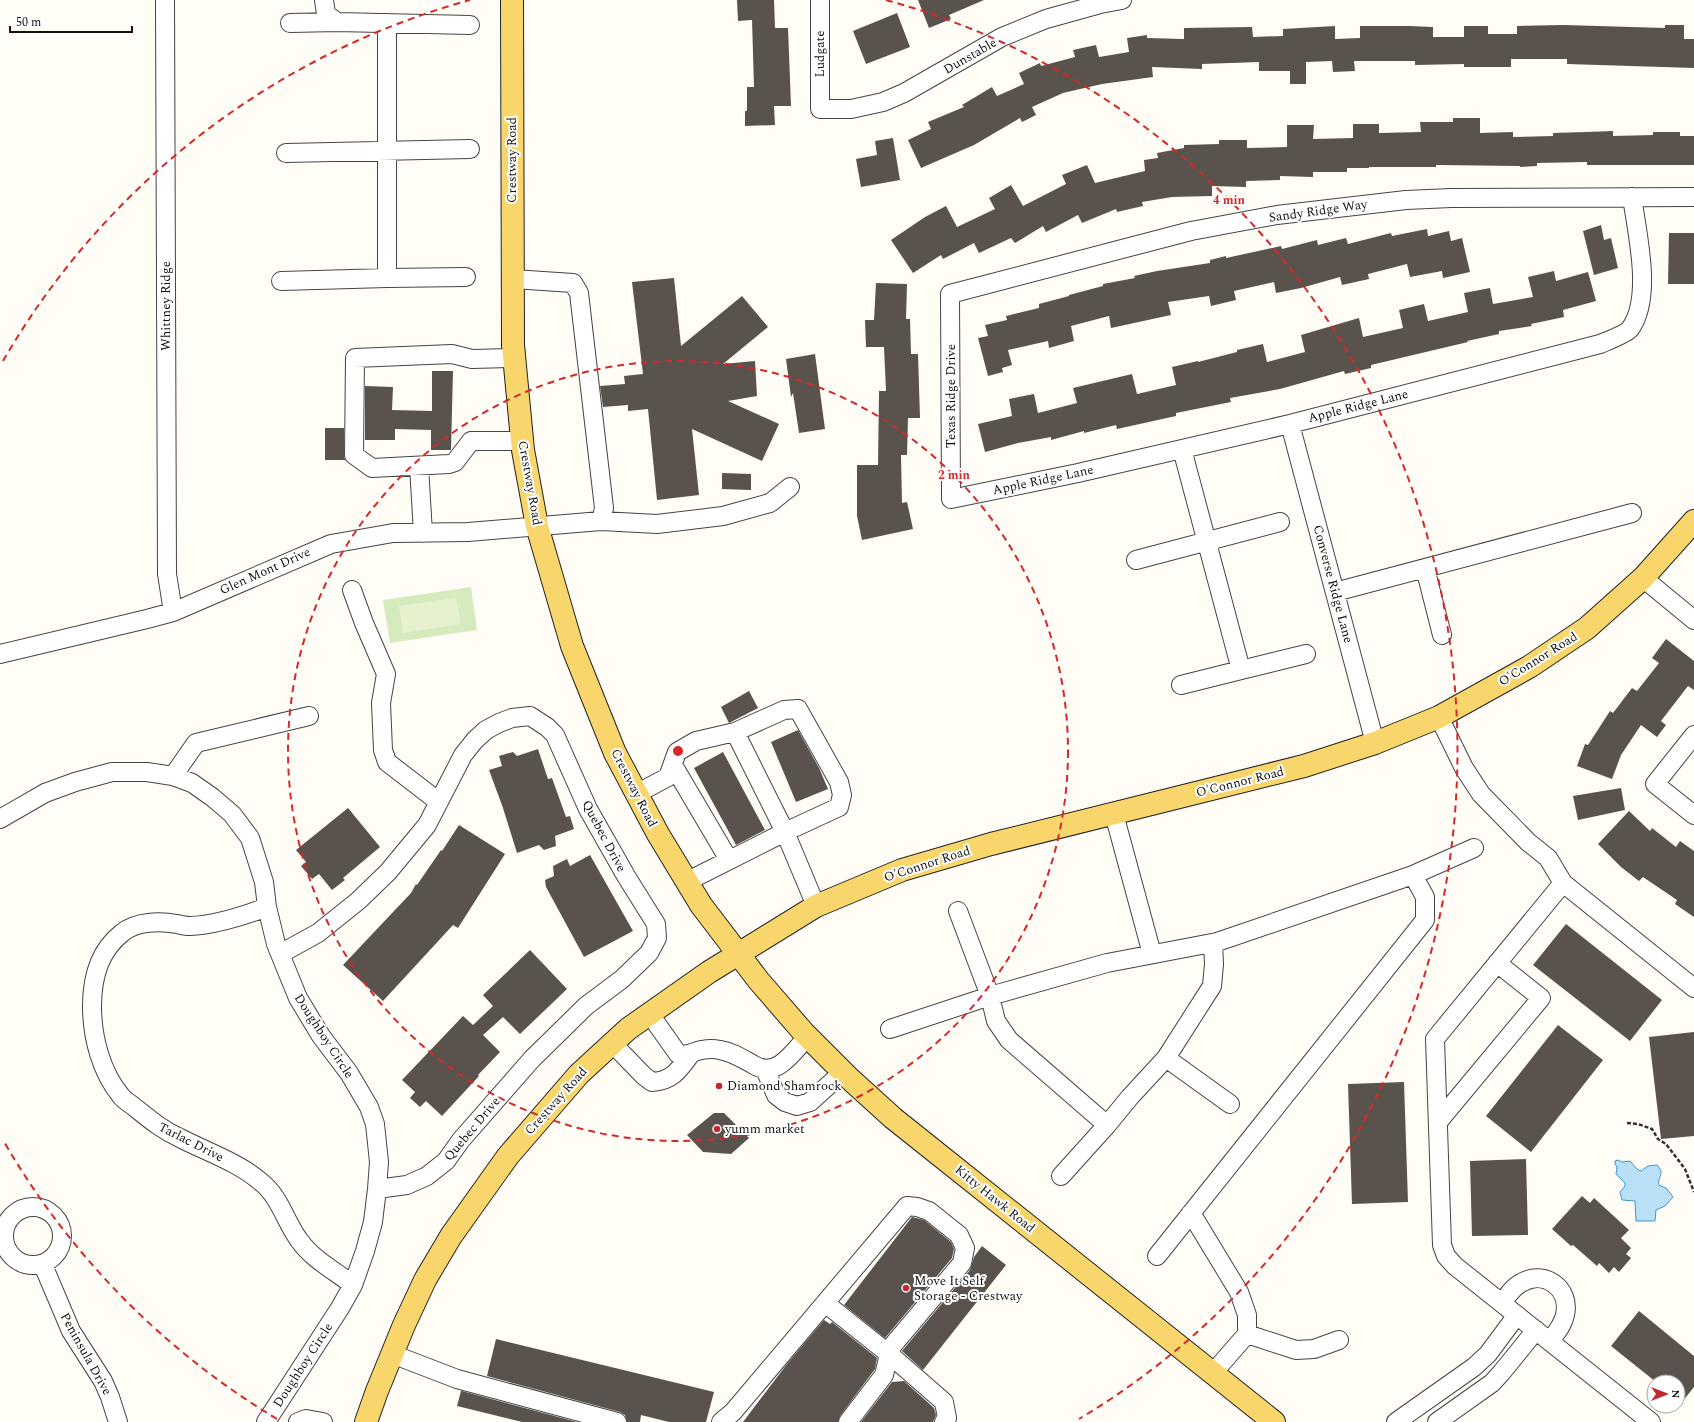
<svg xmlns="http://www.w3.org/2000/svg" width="1694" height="1422" viewBox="0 0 1694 1422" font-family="Spectral,serif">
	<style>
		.green { fill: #d5ebbd }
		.pitch { fill: #e6f2cf }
		.water { fill: #b9e0f7; stroke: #3f96cf }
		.building { fill: #5a524d }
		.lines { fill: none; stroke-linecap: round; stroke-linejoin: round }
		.minor-casing { stroke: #444; stroke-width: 20 }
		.major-casing { stroke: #222; stroke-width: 24 }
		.path { stroke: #333; stroke-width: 2.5; stroke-dasharray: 4 2; stroke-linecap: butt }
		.minor { stroke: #fff; stroke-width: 18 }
		.major { stroke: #f9d66b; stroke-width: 22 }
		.ring { fill: none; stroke: #d62828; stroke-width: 2; stroke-dasharray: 7 5 }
		.poi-dot { fill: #c4262e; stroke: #fff; stroke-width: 1.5 }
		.labels { text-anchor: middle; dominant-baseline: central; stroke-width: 4; stroke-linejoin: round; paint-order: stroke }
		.street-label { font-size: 13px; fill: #111; stroke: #fff }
		.poi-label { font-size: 13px; fill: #111; stroke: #fff; text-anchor: start }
		.centre { fill: #d62828; stroke: #fff; stroke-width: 2 }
		.ring-label { font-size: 12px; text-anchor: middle; font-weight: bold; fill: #d62828; stroke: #fff; stroke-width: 4; stroke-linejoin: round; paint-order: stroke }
	</style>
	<rect width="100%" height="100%" fill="#fffdf5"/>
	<path class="green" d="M471,587L477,630L390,643L383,600Z"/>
	<path class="pitch" d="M456,598L461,624L403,633L399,606Z"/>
	<path class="water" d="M1618,1160L1622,1162L1630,1161L1637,1169L1641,1171L1648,1166L1657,1165C1666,1175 1657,1176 1659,1185L1666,1188L1673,1197L1665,1206L1656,1210L1655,1221H1636L1635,1201L1622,1200L1620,1192L1625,1186V1183L1616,1174L1617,1167L1615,1164V1161Z"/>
	<path class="building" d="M737,0H774L775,28H788L791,106H774L775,125L745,126V111H747V87H754L752,20L738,21Z
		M918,0H984L949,15L951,19L929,28Z
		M897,13L910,47L866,64L853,31Z
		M1564,25L1665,28V25H1684V39H1694V68L1567,64V59H1511V67H1464V64L1415,65V61H1354L1355,71L1333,72L1332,61L1306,62V84H1290V71H1259V62L1202,64V69L1152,67L1153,77L1102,84L1063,93L1032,107L1036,115L1022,122L1020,118L974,145L921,168L908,140L931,129L928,122L964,107L962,105L992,87L997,96L1024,84L1019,73L1040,63L1041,66L1075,57L1073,50L1096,45L1099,57L1129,52L1127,38L1147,35V38L1184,39V28L1252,27L1253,37L1283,36V29L1335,26V39L1360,38V26H1409L1433,27V37H1464V26H1488V34H1517V26Z
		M1453,118H1480V133L1513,132V137L1553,136V133L1586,132L1613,131V136L1653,135V132H1680V136H1694V165H1587V162L1537,163V166L1520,167V166L1436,165V167H1369V168H1347V172H1313V177L1280,176V180L1246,181V187L1212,186V196L1172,197L1142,202L1143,206L1117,212L1116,209L1082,223L1078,215L1046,232L1043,226L1015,243L1011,238L979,253L974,243L943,259L941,255L913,273L891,240L925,217L946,206L957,227L995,209L989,198L1011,185L1023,206L1066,184L1062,175L1087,165L1095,183L1145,171L1144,160L1158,158L1157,153L1184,148V145L1219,144V140H1247V148L1287,147V125H1314L1313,139L1353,138V124H1379V133L1421,132L1420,122H1453Z
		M893,138L900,180L861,187L856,159L877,155L875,141Z
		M1601,225L1604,240L1611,238L1618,268L1594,275L1583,231Z
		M1427,229L1428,236L1449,231L1451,241L1462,238L1470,272L1443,278L1442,271L1410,277L1407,264L1368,274L1369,279L1342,285L1340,277L1301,288L1276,293L1274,282L1234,291L1236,300L1211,306L1209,296L1168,302L1171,315L1111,328L1109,316L1071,326L1074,341L1049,348L1048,341L1008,350L1012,365L1002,368L1003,372L988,376L978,338L988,336L985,325L1007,320L1006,316L1039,308V304L1069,296V295L1103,286V284L1135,278L1134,276L1157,271L1210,263V260L1226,256V258L1281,246L1282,249L1317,240L1318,245L1346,238L1348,244L1391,233L1392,236Z
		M1669,233H1694V284H1668Z
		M1554,271L1556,281L1588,272L1596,301L1563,310L1564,317L1531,324L1532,326L1499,331V334L1467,341L1468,342L1371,365V368L1345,374L1344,371L1280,389L1230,398L1231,402L1176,413V416L1117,429L1116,425L1084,433V431L1051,440V437L1018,443L985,452L978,424L1012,416L1009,399L1034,394L1038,413L1077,403L1073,388L1132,374L1137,394L1176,385L1172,367L1198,361V362L1237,352V350L1263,344L1267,362L1305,352L1301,335L1359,318L1363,337L1403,328L1399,310L1424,304L1428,321L1468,312L1464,293L1490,288L1493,304L1533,297L1528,277Z
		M674,278L681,346L742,296L768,327L723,364L755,361L757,396L728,401L779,424L762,461L692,429L699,495L657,500L648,409L628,411V405L603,407L600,386L625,384L624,376L643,374L632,282Z
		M876,283L907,284L906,319H910L911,354H918L920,418H908L907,455H901L902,503L907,502L913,529L862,540L857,516V465H878L879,391H886L884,347H866L865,320H874Z
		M815,354L825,429L799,433L793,393L791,397L786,359Z
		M432,371H453L451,450H431V430L395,429V440H365V386L393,387L392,410L432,411Z
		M325,428H344V455L345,460H325Z
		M722,473L751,474V490L722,489Z
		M1666,639L1694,661V690L1688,686L1661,721L1666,725L1657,737L1641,725L1621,755L1612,779L1577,766L1585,744L1588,745L1610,711L1613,713L1632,688L1637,691L1659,663L1652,658Z
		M749,691L758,708L729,723L721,707Z
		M798,730L819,768L828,789L796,802L771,742Z
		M538,749L548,779L552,778L566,817L570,816L574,829L555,836L556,846L544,850L539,845L517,853L503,808L489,770L502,766L499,756L513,752L517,756Z
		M723,752L765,830L736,845L694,768Z
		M1621,788L1625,810L1578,820L1573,796Z
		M348,808L380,847L343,878L345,880L332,890L319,874L312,879L301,866L306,862L296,850Z
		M1629,811L1650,831L1652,828L1676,847L1680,841L1694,851V917L1675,904L1677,900L1643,877L1639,881L1621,867L1598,844Z
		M459,825L505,854L458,928L453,925L383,1001L343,965L411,893L416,884L417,885L441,850L442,851Z
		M590,855L633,931L584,957L546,887L545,880L554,876L553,866L567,859L570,866Z
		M1566,924L1662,1000L1630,1041L1533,965Z
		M530,950L567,989L520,1034L503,1017L483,1035L500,1052L478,1075L479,1076L442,1116L426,1101L420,1107L410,1098L415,1092L402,1080L463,1016L473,1025L493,1006L483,995Z
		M1558,1025L1603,1060L1531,1152L1486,1116Z
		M1694,1032V1136L1661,1139L1649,1037Z
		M1404,1082L1408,1202L1352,1204L1348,1084Z
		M714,1113H724L749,1138L731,1154L703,1152L687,1135Z
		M1526,1159L1528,1235L1472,1236L1470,1161Z
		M1582,1196L1590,1203L1594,1198L1629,1230L1621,1238L1631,1248L1626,1254L1631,1258L1619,1272L1614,1267L1609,1273L1599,1263L1597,1266L1573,1245L1571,1246L1552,1229Z
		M912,1217L924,1220L951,1242L954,1249L952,1258L885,1338L844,1305Z
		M982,1246L1006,1265L923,1370L902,1351L970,1270L974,1257Z
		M1639,1311L1694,1356V1387L1678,1407V1382H1656L1611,1346Z
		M824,1320L830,1324L832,1322L877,1358L875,1369L840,1416L838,1422H743L787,1364Z
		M496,1339L714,1392L706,1422H669L641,1415L640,1422H627L625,1415L620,1412L487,1376Z
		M904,1381L934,1408L936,1415L933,1422H861L892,1382Z
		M461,1391H462L577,1422H522L457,1406Z"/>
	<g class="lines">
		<g class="minor-casing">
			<path id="minor" d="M165,0L167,574L173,612
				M324,0L326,14L337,22L470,25
				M820,0V109H851L883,102L904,93L1002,37L1046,19L1100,4L1122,0
				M290,23L337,22
				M387,23V278L466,277
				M286,153L470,149
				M1632,197C1637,233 1653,298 1630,329C1626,334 1607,341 1600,344L1290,424L1078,473L951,499L950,294L1191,231L1277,215L1406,200L1451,198L1694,197
				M281,281L387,278
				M515,358L472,359L452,354L355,358L354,455L372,468L449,464L455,462L471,441H522
				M1290,424L1375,743
				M1182,449L1241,670L1306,654
				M419,466L423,533
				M601,521L657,524L723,516L770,503L790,487
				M1136,560L1280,522
				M1425,568L1442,635
				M1643,578L1694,620
				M352,590L364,623L386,674L381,703L383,750L387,762L439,802
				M1335,592L1632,513
				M0,654L147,619L173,612L331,544L393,533L468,532L601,521L604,508L579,293L573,283L513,279
				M1181,685L1241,670
				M1439,717L1464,768L1481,794L1528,842L1548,858L1563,883L1694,988
				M1694,735L1655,784L1694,815
				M673,765L729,860
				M173,776L196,743L309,716
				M636,794L668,777L677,752L696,741L735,732L785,832L816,906
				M1114,814L1152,954
				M0,819L45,793L75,782L112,772H147L173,776L192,783L212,797L232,814L250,838L264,882L267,907L276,944L298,998L321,1036L349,1073L369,1107L375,1124L379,1162L377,1189L373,1222L365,1251L353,1285L340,1308L266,1422
				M1413,875L1474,848
				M686,882L785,832L839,807L842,795L839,782L798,709L784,710L735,732
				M1563,883L1435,1039L1442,1245L1446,1256L1455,1266L1651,1422
				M267,907C243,916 216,925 190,926C186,926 181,925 177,924C160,921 136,921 122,933C99,951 92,978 92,1006C92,1037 101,1072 121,1096C124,1100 129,1103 133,1106C148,1118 162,1130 180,1138C207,1152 238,1162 261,1182C280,1197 285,1221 299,1240C313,1260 334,1270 353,1285
				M280,954L318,933L358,901L388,872L427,825L463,755L475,740L486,730L499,723L512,718L530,716L547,727L555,735L588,809L626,876L656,924L657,938L649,953L622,979L586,1006L532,1059L461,1140L446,1161L427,1176L407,1185L377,1189
				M649,1013L678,1054C689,1057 693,1051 702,1050C707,1049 715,1049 720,1050C733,1052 743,1059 754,1065C777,1079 794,1051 808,1036
				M890,1029L990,996L958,911
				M612,1043L644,1076L652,1082C672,1081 679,1070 690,1055
				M1166,1058L1212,986L1214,964L1213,943
				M765,1069L776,1095L785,1102L797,1106L810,1102L843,1072
				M1438,1122L1541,998L1497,963
				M1061,1176L1107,1125
				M4 1236a29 29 0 1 1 58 0a29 29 0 1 1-58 0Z
				M1191,1213L1239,1292L1247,1315V1334L1213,1373
				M1157,1256L1425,920V897L1413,875L1217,942L1107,963L990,996L996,1021L1009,1040L1107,1125L1130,1097L1166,1058L1230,1104
				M43,1265L71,1331L103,1381L110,1397L118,1422
				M825,1303L889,1354L944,1402L947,1418L944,1422
				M1502,1303C1507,1296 1513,1287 1521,1283C1544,1269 1571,1288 1565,1315C1563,1325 1556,1333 1550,1341
				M1247,1334L1296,1350L1314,1349L1339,1340
				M392,1354L457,1379L617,1422
				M298,1422L306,1419L323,1422
				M721,1422L733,1412L907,1206L917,1207L929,1211L959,1235L965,1248L962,1263L893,1345L889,1354L884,1375L848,1422
				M1396,1422L1474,1367L1488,1354L1517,1315
				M1437,1422L1492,1383L1502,1372L1536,1330"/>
		</g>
		<g class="major-casing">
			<path id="major" d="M512,0L513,345L523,450L537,526L572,646L615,753L658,834L701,905L759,981L804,1033L850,1079L893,1118L1274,1422
				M366,1422L377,1391L404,1325L425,1280L451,1236L508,1156L579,1074L628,1029L709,972L816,906L902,870L991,844L1304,766L1375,743L1439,717L1529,667L1587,628L1643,578L1694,521"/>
		</g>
		<path class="path" d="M1627,1123L1638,1124L1652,1129L1658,1139L1666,1144L1685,1169L1694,1192"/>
		<use href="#minor" class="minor"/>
		<use href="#major" class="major"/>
	</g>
	<g class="ring">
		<circle cx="678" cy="751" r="390"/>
		<path d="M277 1419A779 779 0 0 1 3 1140M3 361A779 779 0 0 1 470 0M886 0A779 779 0 0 1 1079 1419"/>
	</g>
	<g class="poi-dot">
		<circle cx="719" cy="1086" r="4"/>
		<circle cx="717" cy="1129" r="4"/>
		<circle cx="906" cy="1288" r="4"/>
	</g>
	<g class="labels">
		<g class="street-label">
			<text transform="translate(820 54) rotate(-90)">Ludgate</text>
			<text transform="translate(970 56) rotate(-30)">Dunstable</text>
			<text transform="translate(512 160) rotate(-90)">Crestway Road</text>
			<text transform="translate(1318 211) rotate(-8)">Sandy Ridge Way</text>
			<text transform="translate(166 306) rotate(-90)">Whittney Ridge</text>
			<text transform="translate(951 396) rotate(-90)">Texas Ridge Drive</text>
			<text transform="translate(1358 406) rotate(-14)">Apple Ridge Lane</text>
			<text transform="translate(1043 480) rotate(-12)">Apple Ridge Lane</text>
			<text transform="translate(530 483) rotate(80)">Crestway Road</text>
			<text transform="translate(265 571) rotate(-24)">Glen Mont Drive</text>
			<text transform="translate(1333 584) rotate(75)">Converse Ridge Lane</text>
			<text transform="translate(1538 659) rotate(-32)">O'Connor Road</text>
			<text transform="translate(1240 782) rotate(-14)">O'Connor Road</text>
			<text transform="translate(634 788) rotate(63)">Crestway Road</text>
			<text transform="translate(604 836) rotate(62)">Quebec Drive</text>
			<text transform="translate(927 864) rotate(-18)">O'Connor Road</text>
			<text transform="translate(324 1036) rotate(57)">Doughboy Circle</text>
			<text transform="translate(556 1101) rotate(-48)">Crestway Road</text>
			<text transform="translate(472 1129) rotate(-50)">Quebec Drive</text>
			<text transform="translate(191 1142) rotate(27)">Tarlac Drive</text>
			<text transform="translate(995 1199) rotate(39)">Kitty Hawk Road</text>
			<text transform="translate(86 1354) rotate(61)">Peninsula Drive</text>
			<text transform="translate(303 1365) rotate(-57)">Doughboy Circle</text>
		</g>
		<g class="poi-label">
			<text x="727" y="1086">Diamond Shamrock</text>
			<text x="725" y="1129">yumm market</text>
			<text x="914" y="1281">Move It Self<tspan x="914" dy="15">Storage - Crestway</tspan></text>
		</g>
	</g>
	<circle cx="678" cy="751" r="6" class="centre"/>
	<g class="ring-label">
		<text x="1229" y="204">4 min</text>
		<text x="954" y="479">2 min</text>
	</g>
	<g transform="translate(1666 1394) rotate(90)"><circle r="19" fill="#ffffff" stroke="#a0a0a0"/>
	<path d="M0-3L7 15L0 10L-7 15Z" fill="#c4262e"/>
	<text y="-6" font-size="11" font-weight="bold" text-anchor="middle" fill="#111111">N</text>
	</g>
	<path d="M10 26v6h122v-6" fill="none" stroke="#111111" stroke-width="2"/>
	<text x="16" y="26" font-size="12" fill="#111111" stroke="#ffffff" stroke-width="3" paint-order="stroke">50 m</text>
</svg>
